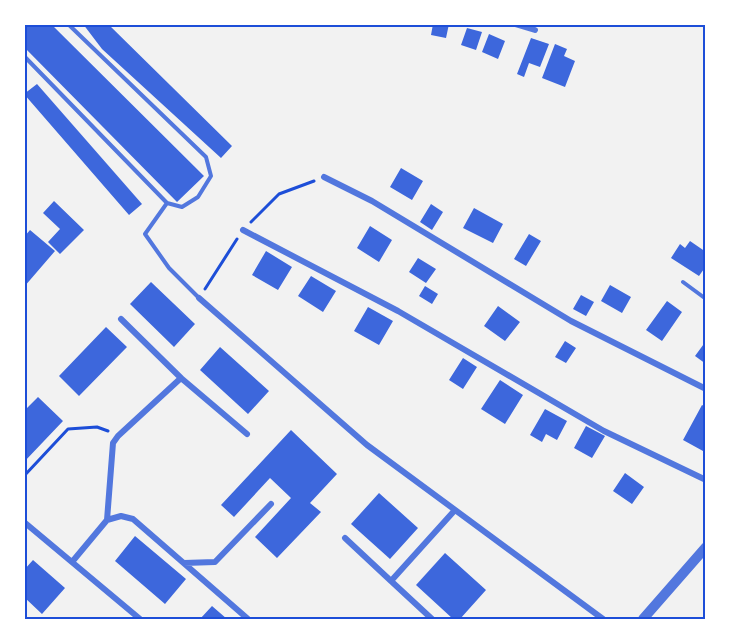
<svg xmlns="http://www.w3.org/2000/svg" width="730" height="643" viewBox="0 0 730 643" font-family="'Roboto Condensed',sans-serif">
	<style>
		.building { fill: #3d67dc }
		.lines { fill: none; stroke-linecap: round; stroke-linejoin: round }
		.path { stroke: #1d4ed8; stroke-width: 3 }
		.service { stroke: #5277de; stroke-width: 4 }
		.minor { stroke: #5277de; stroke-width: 6 }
		.tertiary { stroke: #5277de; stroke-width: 10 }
		.neatline { fill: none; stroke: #1d4ed8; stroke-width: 2 }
	</style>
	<rect width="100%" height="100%" fill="#f2f2f2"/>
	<path class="building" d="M24,24H51L204,176L177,202L24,47Z
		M83,24H108L232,146L221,158L102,49Z
		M433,24H449L446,38L431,35Z
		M467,28L482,32L476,50L461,45Z
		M489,34L505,41L498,59L482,52Z
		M531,38L549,44L540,67L529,63L524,77L517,74Z
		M555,44L567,49L564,56L575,61L565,87L542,78Z
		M37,84L142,204L129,215L24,94Z
		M401,168L423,181L412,200L390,187Z
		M54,201L84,230L60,254L48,242L60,229L43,213Z
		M431,204L443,212L432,230L420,222Z
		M474,208L503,224L493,243L463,228Z
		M370,226L392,240L379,262L357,248Z
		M30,230L55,251L24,287V237Z
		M529,234L541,241L526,266L514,259Z
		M690,241L706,252V266L699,276L671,258L680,244L685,248Z
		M266,251L292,267L278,290L252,275Z
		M418,258L436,269L426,283L409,272Z
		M311,276L336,291L323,312L298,296Z
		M151,282L195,324L174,347L130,304Z
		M610,285L631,297L622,313L601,301Z
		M425,286L438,294L432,304L419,296Z
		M581,295L594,302L586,316L573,309Z
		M667,301L682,312L662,341L646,330Z
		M498,306L520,322L505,341L484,326Z
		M368,307L393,321L379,345L354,331Z
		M106,327L127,347L79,396L59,376Z
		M565,341L576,348L566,363L555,357Z
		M706,341V364L695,356Z
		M220,347L269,391L248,414L200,370Z
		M463,358L477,367L463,389L449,380Z
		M500,380L523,395L505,424L481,409Z
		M38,397L63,421L24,462V411Z
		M702,405L706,407V446L703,451L683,440Z
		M545,409L567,421L557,440L546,434L542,442L530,435Z
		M586,426L605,436L592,458L574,448Z
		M291,430L337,474L310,503L321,512L277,558L255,537L291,498L270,478L234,517L221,505Z
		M625,473L644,487L632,504L613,491Z
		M379,493L418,528L390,559L351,524Z
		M135,536L186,579L165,604L115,561Z
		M445,553L486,590L460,619H453L416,585Z
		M33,560L65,588L42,614L24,597V570Z
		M212,606L227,619H200Z"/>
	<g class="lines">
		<path class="path" d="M251,222L279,194L314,181
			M205,289L237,239
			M24,476L68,429L97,427L108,431"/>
		<path class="service" d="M68,24L206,157L211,176L198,197L182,207L167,203
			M24,56L167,203L145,234L169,268L199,298
			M683,282L706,299"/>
		<path class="minor" d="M515,24L535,30
			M324,177L372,201L571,321L706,389
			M243,230L398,311L604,431L706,480
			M199,298L367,445L603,619
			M121,319L181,378
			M107,520L113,443L118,436L181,378L247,434
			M24,522L140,619
			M345,538L391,581L455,510
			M72,562L107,520L121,516L133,519L248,619
			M184,563L215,562L271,504
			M391,581L432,619"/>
		<path class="tertiary" d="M643,619L706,547"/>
	</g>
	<rect width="730" height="643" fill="none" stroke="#ffffff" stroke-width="51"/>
	<rect x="26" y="26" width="678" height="592" class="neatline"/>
</svg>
